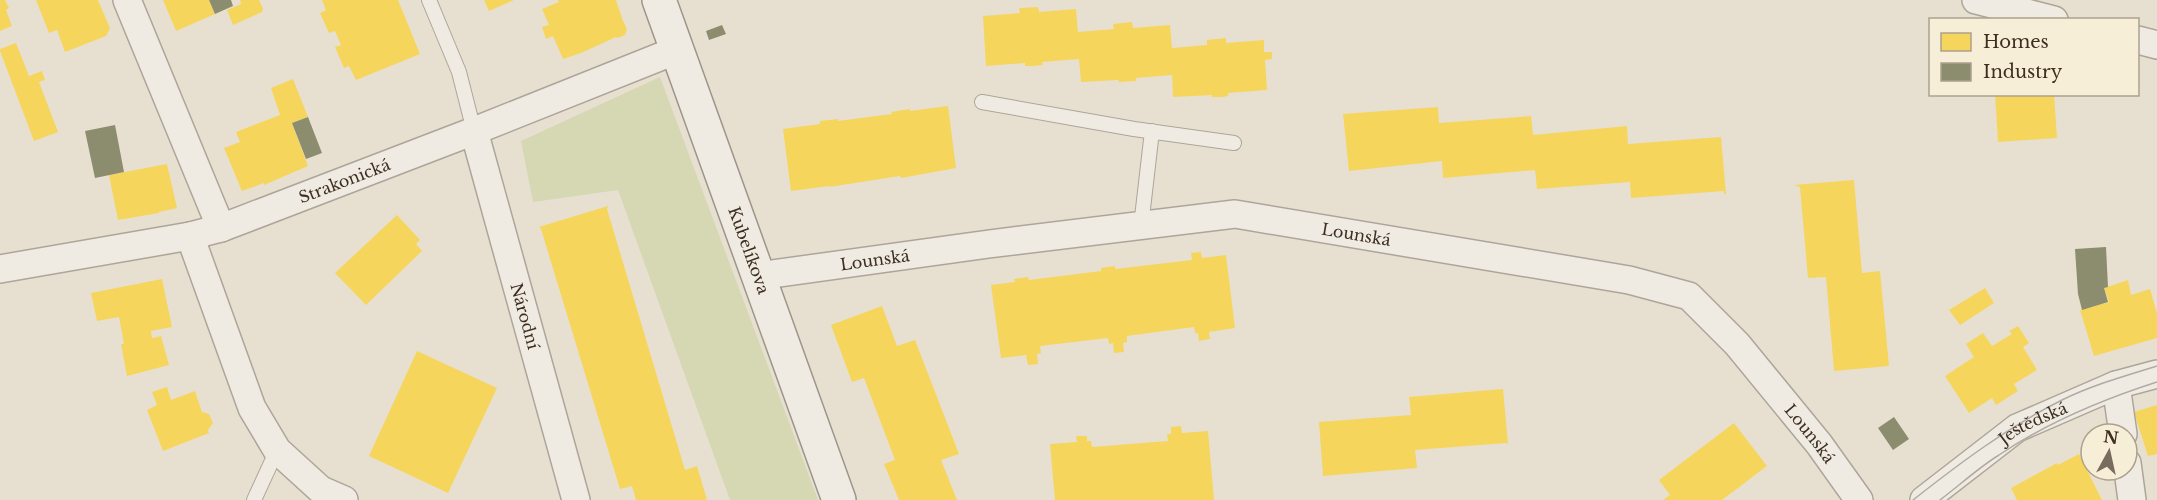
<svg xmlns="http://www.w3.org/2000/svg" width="2157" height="500" viewBox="0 0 2157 500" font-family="'Libre Baskerville',serif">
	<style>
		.green { fill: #d6d7b3 }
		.homes { fill: #f6d55c }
		.industry { fill: #8c8c6e }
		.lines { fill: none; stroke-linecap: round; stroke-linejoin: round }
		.lane-casing { stroke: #ada599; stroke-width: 16 }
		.street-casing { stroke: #ada599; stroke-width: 30 }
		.secondary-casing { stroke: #9c958a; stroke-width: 36 }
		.lane { stroke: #efebe3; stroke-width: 14 }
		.street { stroke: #efebe3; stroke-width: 27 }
		.secondary { stroke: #efebe3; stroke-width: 33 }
		.tram { stroke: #afaaa2; stroke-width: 1.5 }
		.labels { text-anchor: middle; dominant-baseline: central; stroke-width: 6; stroke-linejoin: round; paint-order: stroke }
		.street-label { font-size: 16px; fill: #3d2e20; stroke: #f7eed8 }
	</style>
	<rect width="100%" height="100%" fill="#e7e0d1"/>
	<path class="green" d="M660,77L818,500H730L618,190L533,202L521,141Z"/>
	<path class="homes" d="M0,0H5L9,8L6,10L12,26L0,31Z
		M36,0H98L110,28L106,36L65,52L57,30L49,33Z
		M163,0H209L215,14L176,31Z
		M240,0H259L263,9L262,12L233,25L227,10L241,4Z
		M322,0H398L420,54L356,80L349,66L344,68L335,47L341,45L335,31L329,33L320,13L326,10Z
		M484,0H514L489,11Z
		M558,0H616L623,21L627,29L625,35L618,38L616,37L581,53L563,59L553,36L546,39L542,27L549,25L542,9L559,2Z
		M1038,7L1039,12L1076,9L1078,32L1114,29L1113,24L1132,22L1133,28L1170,25L1172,48L1207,45V40L1226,38V43L1264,40V52H1272V59L1265,60L1267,90L1228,93V96L1223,97H1212V95L1173,97L1172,75L1136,78V81L1119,82L1118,80L1081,82L1079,59L1042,62L1043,65L1034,66H1025V63L986,66L983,16L1020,13L1019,8Z
		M16,43L29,76L42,71L45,80L39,82L58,132L34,141L0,51V49Z
		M293,79L308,117L292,123L308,166L264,185V183L242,191L224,148L240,142L236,132L280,115L271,88Z
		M1995,94H2054L2057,138L1998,142Z
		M948,106L956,168L901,178L900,176L829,187V186L791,191L783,129L820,124V121L838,119V121L892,114L891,112L910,109V111Z
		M1438,107L1439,123L1531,116L1533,135L1627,126L1628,144L1721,137L1726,194H1724V191L1631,198L1630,182L1537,189L1535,170L1443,178L1442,161L1349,171L1343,114Z
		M167,164L177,208L159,212V213L118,220L109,175Z
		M1854,180L1862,273L1880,271L1889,366L1834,371L1826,277L1808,278L1800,187L1794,185Z
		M608,206L607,209L685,470L697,466L707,500H636L632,486L620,489L541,229L539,227Z
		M397,215L420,240L416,244L422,251L366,305L335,273Z
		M1201,252L1202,258L1226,255L1235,328L1209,332L1210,339L1199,341L1198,333H1195L1194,327L1127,336V342L1123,343L1124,352L1114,353L1113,343L1109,344L1108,338L1040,346L1041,353L1037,354L1038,364L1028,365L1026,355L1001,358L991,285L1015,282L1014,279L1028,277L1029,280L1101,271V268L1115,266V269L1192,260L1191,253Z
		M162,279L172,327L151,331L152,338L161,336L169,365L127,376L121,344H124L119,317L97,321L91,293Z
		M2128,280L2131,295L2150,289L2157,313V338L2094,356L2080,310L2109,302L2104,288Z
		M1985,288L1994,303L1960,325L1949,310Z
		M882,306L897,346L915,340L959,454L941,460L957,500H899L884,464L895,460L864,378L852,382L831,325Z
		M2018,326L2029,343L2023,347L2037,370L2014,384L2018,391L1996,405L1992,398L1969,413L1945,376L1974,357L1966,344L1983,333L1992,346L2012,334L2009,331Z
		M417,351L497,388L448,493L369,456Z
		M167,387L171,400L195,391L202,412L209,414L213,423L208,430L209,433L163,451L147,410L157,405L152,392Z
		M1503,389L1508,444L1506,443L1415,450L1417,468L1323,476L1319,422L1411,415L1409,397Z
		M2157,405V454L2148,456L2134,412Z
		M1734,423L1767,466L1722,500H1663L1670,495L1659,480Z
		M1181,426L1182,433L1208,431L1214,500H1055L1050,444L1077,442L1076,436H1087V441H1091L1092,447L1168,441L1167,434H1171V427Z
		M2079,454L2102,500H2017L2011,488L2057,463L2058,465Z"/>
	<path class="industry" d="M209,0H231L233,6L215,14Z
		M722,25L726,34L709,40L706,31Z
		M308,117L322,153L306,159L292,123Z
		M115,125L124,172L95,178L85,131Z
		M2106,247L2108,287L2104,288L2108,302L2082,310L2078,294L2075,249Z
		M1894,417L1909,439L1893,450L1878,428Z"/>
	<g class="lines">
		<g class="lane-casing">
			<path id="lane" d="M429,0L459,72L474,131
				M982,102L1134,129L1234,143
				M1141,226L1152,131
				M254,500L277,450"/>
		</g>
		<g class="street-casing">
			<g id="street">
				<path d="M127,0L221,228"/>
				<path d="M1976,0L2054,20"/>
				<path d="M2138,40L2157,45"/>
				<path id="s1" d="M474,131L576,500"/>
				<path d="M190,236L252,408L277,450L321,490L344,500"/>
				<path id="s2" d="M0,269L190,236L221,228L474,131L677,50"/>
				<path id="s3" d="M758,276L989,244L1235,214L1629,280L1689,296L1737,344L1819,444L1859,500"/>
				<path d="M2116,385L2123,434"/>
				<path d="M2127,463L2132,500"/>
				<path id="s4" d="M1924,500L2017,428L2116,385L2157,374"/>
			</g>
		</g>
		<g class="secondary-casing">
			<g id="secondary">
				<path id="s5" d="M659,0L839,500"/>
			</g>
		</g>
		<use href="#lane" class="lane"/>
		<use href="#street" class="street"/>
		<use href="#secondary" class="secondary"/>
		<path class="tram" d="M1913,500C1960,463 2008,427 2062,400C2092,385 2125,376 2157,366
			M1940,500C1960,485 1978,468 1999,455C2048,422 2101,400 2157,382"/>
	</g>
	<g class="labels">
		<g class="street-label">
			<text stroke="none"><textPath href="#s2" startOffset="357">Strakonická</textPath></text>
			<text stroke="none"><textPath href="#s3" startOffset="604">Lounská</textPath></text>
			<text stroke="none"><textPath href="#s5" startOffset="266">Kubelíkova</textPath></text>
			<text stroke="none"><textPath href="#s3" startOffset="118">Lounská</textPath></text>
			<text stroke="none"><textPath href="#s1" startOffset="192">Národní</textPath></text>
			<text stroke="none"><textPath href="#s4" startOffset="134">Ještědská</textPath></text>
			<text stroke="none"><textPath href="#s3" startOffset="1126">Lounská</textPath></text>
		</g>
	</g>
	<rect x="1929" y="18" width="210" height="78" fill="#f7eed8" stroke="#ada18e" stroke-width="1.5"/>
	<rect x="1941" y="33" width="30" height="18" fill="#f6d55c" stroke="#ada18e" stroke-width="1.5"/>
	<text x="1983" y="48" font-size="18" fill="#3d2e20">Homes</text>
	<rect x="1941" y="63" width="30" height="18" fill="#8c8c6e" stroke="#ada18e" stroke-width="1.5"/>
	<text x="1983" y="78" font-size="18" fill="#3d2e20">Industry</text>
	<g transform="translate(2109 452) rotate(8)"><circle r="28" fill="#f7eed8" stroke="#ada18e" stroke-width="1.5"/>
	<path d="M0-4.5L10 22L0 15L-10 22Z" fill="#786c5e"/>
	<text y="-9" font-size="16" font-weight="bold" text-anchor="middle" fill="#3d2e20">N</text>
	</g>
</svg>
